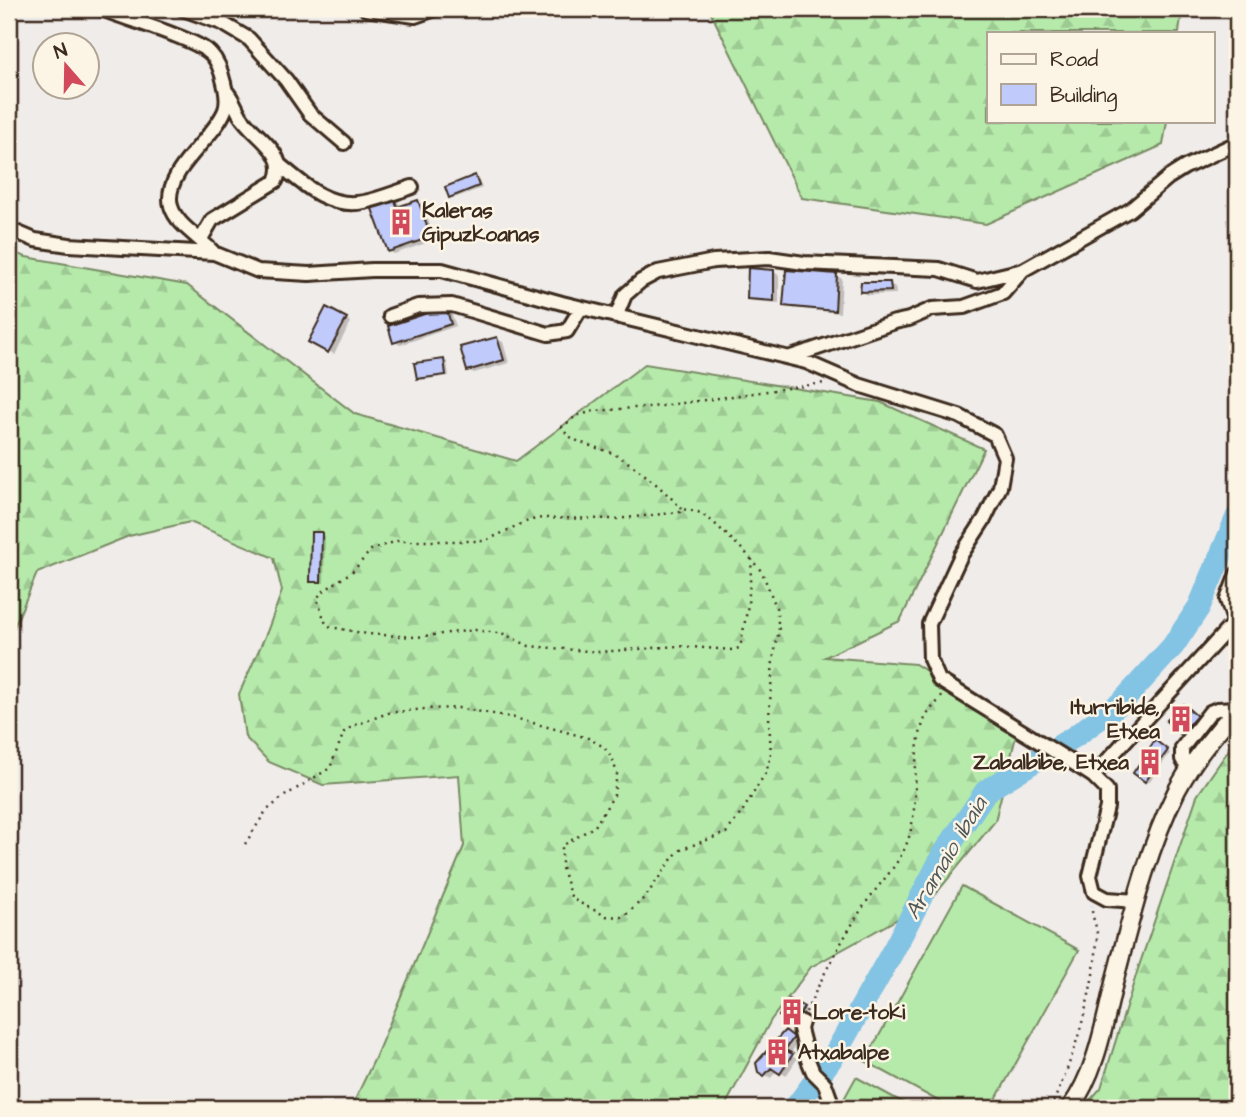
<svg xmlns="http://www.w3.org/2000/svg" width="1246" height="1117" viewBox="0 0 1246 1117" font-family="'Architects Daughter',sans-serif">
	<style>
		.forest { fill: url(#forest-firs); stroke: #788a64; stroke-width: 2 }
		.pitch { fill: #b6eaab; stroke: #788a64; stroke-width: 2 }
		.shadow { fill: #0003 }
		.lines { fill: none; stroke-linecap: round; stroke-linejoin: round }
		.river { stroke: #83c3e3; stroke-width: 23 }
		.building { fill: #c0cafb; stroke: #3b2a1e; stroke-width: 2 }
		.minor-casing { stroke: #3b2a1e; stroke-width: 18 }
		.major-casing { stroke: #3b2a1e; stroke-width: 21 }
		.path { stroke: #3b2a1e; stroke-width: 2.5; stroke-dasharray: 2 5; stroke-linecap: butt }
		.minor { stroke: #fcf5e5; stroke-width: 12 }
		.major { stroke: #fcf5e5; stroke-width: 16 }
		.labels { text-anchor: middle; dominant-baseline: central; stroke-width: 5; stroke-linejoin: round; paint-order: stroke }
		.poi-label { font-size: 21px; font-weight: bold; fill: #3b2a1e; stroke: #fcf5e5; text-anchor: start }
		.water-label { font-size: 23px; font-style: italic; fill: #515859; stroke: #fcf5e5 }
	</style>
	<defs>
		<pattern id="forest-firs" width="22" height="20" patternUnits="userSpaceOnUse" patternTransform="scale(1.75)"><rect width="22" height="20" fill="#b6eaab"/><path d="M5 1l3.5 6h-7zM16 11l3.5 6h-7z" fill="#9dc993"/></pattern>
	</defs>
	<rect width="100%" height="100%" fill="#f0ece9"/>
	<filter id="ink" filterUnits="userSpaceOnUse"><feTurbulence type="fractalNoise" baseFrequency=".0143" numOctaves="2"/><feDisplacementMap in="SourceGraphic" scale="14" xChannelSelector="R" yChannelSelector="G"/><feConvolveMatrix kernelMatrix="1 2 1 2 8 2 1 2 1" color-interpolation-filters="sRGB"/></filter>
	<g filter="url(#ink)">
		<path class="forest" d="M709,9H1182L1179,33H989V121H1167L1163,145L986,224L802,198Z
			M9,251L26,257L187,285L355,414L516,461L645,364L880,402L984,449L900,621L825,657L915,664L1018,728L995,821L930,901L811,967L771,1020L724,1108H351L375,1058L464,846L459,775L323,785L269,762L245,737L239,694L267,632L282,591L274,558L190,522L129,536L37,573L9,639Z
			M1237,738V1108H1083L1101,1088L1138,969L1197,796Z"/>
		<path class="pitch" d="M962,886L1079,950L991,1108H951L865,1061Z
			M856,1077L913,1108H839Z"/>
		<path class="shadow" d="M475,177L478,179L482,188L454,198L451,196Z
			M394,200L399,203L401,208L418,202L423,205L435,240L394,254L389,251Z
			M774,272L779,275V303L754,301L749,298Z
			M837,276L842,279L840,313L790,308L785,305Z
			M890,284L895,287L896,294L867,295L862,291Z
			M327,309L351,322L334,354L310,341Z
			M445,309L451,312L456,326L400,345L395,342Z
			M497,339L503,342L509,363L474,373L468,370Z
			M444,360L447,362L449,376L422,380L418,378Z
			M322,534L325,536L324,583L315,582L312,581Z
			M1187,708L1199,719L1184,734L1181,733Z
			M1159,744L1170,753L1149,782L1136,773Z
			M790,1001L806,1010L798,1025L782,1016Z
			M785,1033L798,1041L790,1055L797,1059L786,1076L777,1070L771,1078L759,1071Z
			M9,1079L16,1083L9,1096Z"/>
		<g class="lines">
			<path class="river" d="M795,1108L835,1054L893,951L943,855L986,791L1074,737L1122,702L1173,646L1199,607L1237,517"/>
		</g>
		<path class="building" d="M475,175L479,186L449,198L445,187Z
			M394,198L397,207L418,200L431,237L388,252L371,206Z
			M748,268L774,270V301L747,299Z
			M786,270L837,274L835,311L783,306Z
			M861,282H890L891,291L860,292Z
			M326,307L347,318L328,353L308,342Z
			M446,307L451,324L393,343L388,326Z
			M497,337L504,360L467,371L460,347Z
			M444,359L446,375L417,379L414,363Z
			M311,532H322L321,582H310Z
			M1183,704L1197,716L1180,734L1166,721Z
			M1155,740L1168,750L1145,782L1133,773Z
			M789,999L804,1007L794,1024L779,1016Z
			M785,1030L794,1037L785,1050L793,1054L780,1074L771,1068L764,1076L758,1072L756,1063Z"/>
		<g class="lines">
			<g class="minor-casing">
				<path id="minor" d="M102,9C125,19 197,39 211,54C218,61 222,74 224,83C226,91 228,102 225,110C214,139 162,172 171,206C176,225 201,238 214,253
					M183,9L222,23L249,39L286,80L310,114L344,143
					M366,9L415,16L435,9
					M280,165C304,185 329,209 364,202C380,199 396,192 412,187
					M9,229L35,240L69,245L214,253L258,271L309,274L372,270H442L562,303L806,362L859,385L959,416L995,435L1005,458L1000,487L985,518L961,555L929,624L930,659L939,680L1067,759L1093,776L1107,790V807L1090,876L1094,892L1107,899L1137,901
					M201,239L212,220L276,181C290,152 253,137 240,115C235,106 233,99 226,91
					M390,316L418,306L452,305L548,334L567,331L581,308
					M616,317L625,295L641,281L658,272L714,261L769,258L804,263L939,269L977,281L1023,270
					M791,357L895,322L909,319L932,309L964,307L1003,293L1023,270L1130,210L1169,177L1185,167L1237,143
					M1234,621L1227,600L1237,574
					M1189,772L1182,759V748L1210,712L1217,709L1237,708
					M1093,776L1237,619
					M802,1022L800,1029L808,1060L813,1072L825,1084L830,1098L825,1108"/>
			</g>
			<g class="major-casing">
				<path id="major" d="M1070,1108C1096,1073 1104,1025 1114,983C1131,918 1147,850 1177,790C1193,760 1214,734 1237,709"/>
			</g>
			<path class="path" d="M682,509C665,491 636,465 614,454C599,447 568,443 562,427L576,416L594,411L662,406L824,383
				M245,844L266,811L283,797L330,768L344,732L353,726L388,713L425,709L458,708L511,717L588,738L604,747L613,760L617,774L614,795L595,826L562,846V868L570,895L576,901L606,916L621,917L628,913L646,896L674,856L682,849L726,833L742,812L766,772L771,756L769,717L773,660L779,630L776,607L762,572L745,552L712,521L698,512L682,509L680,512L616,519L542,518C518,521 504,535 482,541H397L371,550L354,570L321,593L317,599L326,624L331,627L367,634L416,637L475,630L504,634L529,646L599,652L678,646L733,650L739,648L741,643L748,605L752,559
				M806,1012C823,975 842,939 865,904C880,882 901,864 909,837C920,800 910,757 924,721C927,712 937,703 943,695
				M9,1053L21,1050
				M1050,1108C1072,1067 1096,984 1097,938C1098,926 1091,918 1092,906"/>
			<use href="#minor" class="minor"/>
			<use href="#major" class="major"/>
		</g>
	</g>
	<defs>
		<g id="building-bare" transform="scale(2.1)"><path d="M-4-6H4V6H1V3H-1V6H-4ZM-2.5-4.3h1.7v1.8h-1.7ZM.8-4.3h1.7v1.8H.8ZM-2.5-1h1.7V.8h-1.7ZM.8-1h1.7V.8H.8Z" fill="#d1495b" stroke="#fcf5e5" stroke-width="2.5" paint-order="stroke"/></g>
	</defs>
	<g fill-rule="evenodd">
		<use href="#building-bare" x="401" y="222"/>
		<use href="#building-bare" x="1181" y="719"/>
		<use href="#building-bare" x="1150" y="762"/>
		<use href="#building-bare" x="792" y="1012"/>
		<use href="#building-bare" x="777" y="1052"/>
	</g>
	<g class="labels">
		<g class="poi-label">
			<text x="422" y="210">Kaleras<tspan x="422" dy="24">Gipuzkoanas</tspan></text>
			<text x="1160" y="707" text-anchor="end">Iturribide,<tspan x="1160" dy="24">Etxea</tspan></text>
			<text x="1129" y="762" text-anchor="end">Zabalbibe, Etxea</text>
			<text x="813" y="1012">Lore-toki</text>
			<text x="798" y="1052">Atxabalpe</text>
		</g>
		<g class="water-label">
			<text transform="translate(946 858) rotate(-59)">Aramaio ibaia</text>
		</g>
	</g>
	<rect width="1246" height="1117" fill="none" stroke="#fcf5e5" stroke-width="35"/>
	<rect x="18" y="18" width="1211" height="1082" fill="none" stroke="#3b2a1e" stroke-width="2.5" filter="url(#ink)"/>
	<rect x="987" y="32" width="228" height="91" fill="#fcf5e5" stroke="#afa495" stroke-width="2"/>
	<rect x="1001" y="54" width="35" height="10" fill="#fcf5e5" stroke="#afa495" stroke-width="2"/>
	<text x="1050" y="66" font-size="21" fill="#3b2a1e">Road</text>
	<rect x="1001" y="84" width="35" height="21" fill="#c0cafb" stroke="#afa495" stroke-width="2"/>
	<text x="1050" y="102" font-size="21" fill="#3b2a1e">Building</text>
	<g transform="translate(66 66) rotate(340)"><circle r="33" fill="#fcf5e5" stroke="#afa495" stroke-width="2"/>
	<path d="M0-5L12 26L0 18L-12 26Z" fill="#d1495b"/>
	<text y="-10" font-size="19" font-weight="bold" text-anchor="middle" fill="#3b2a1e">N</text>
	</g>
</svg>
